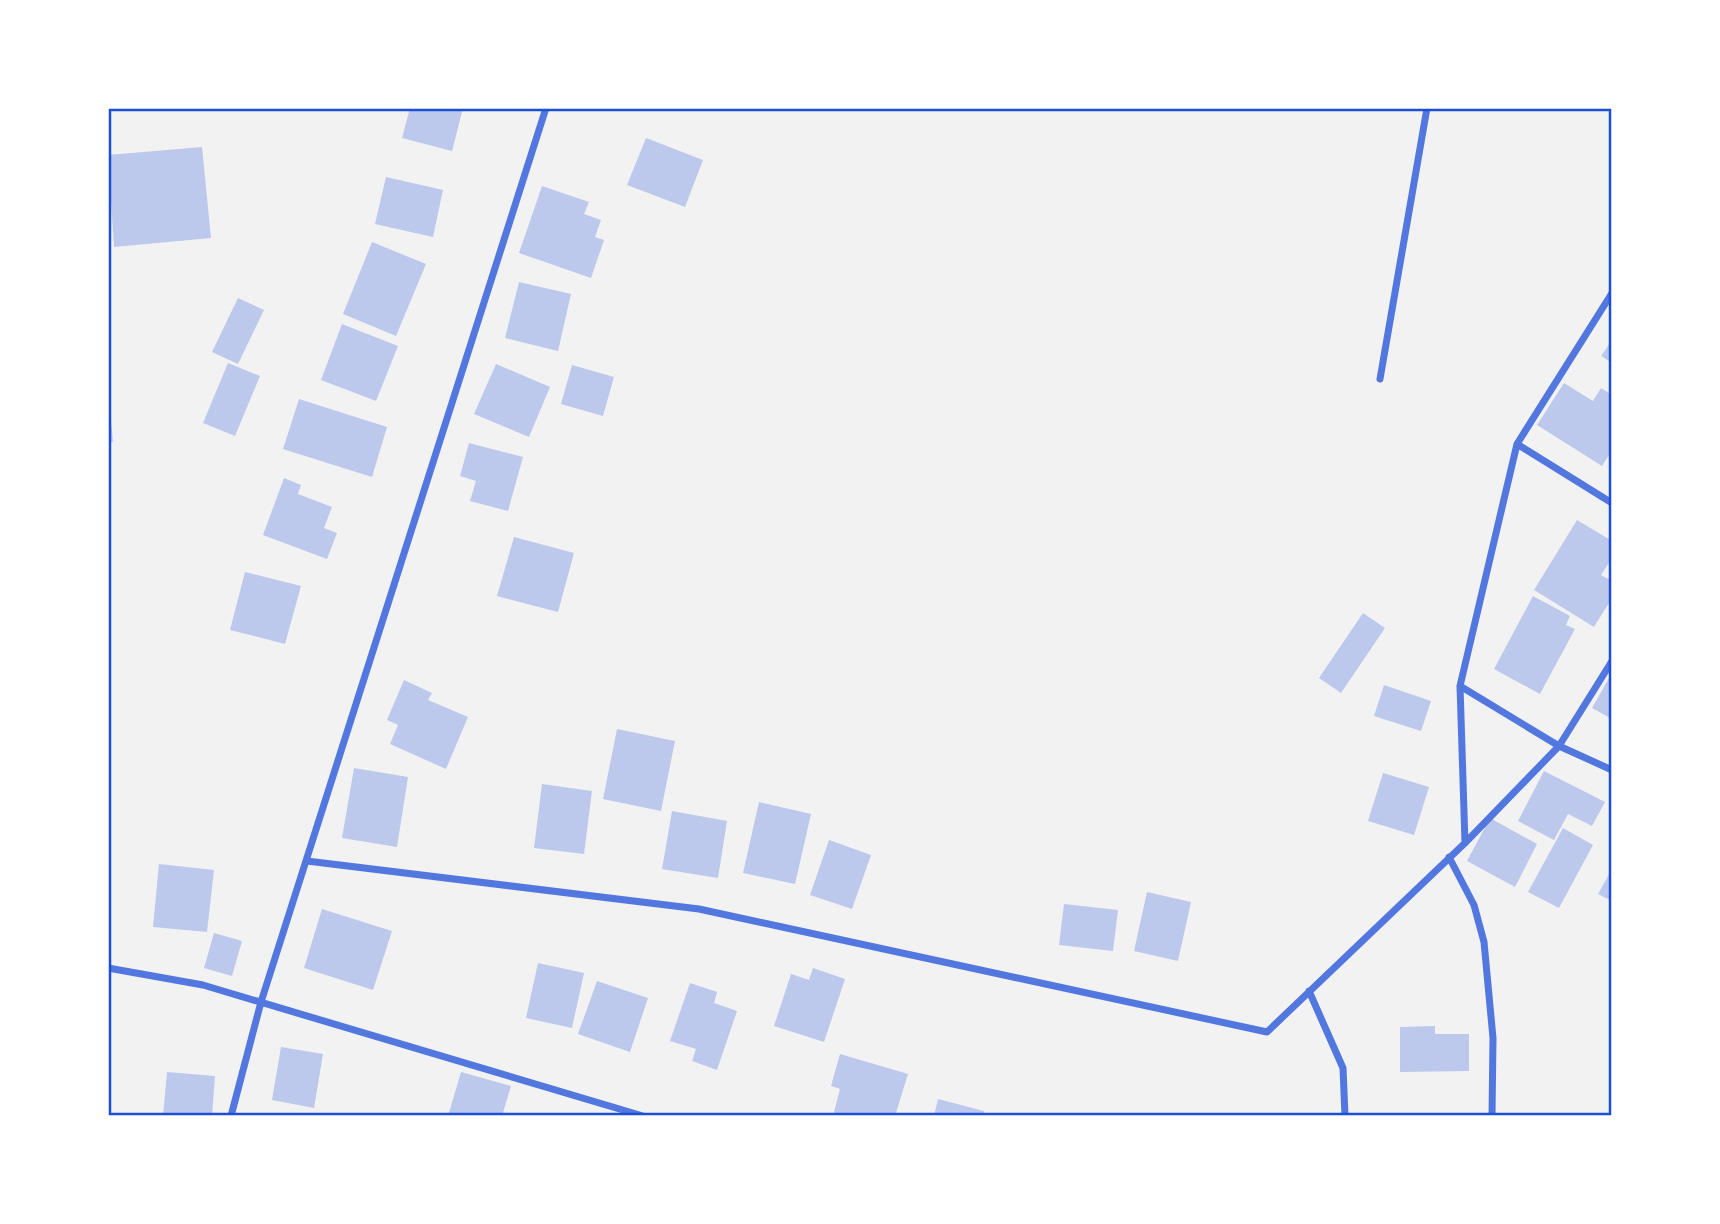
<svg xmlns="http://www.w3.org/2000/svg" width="1720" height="1224" viewBox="0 0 1720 1224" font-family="'DejaVu Sans',sans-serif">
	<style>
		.building { fill: #bdc9ec }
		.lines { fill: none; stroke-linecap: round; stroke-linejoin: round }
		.minor { stroke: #5277de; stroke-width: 7 }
		.neatline { fill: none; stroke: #1d4ed8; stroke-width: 2.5 }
	</style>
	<rect width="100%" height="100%" fill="#f2f2f2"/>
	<path class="building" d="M410,108H463L452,151L402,138Z
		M646,138L703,160L685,207L627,185Z
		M202,147L211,238L114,247L108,155Z
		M386,177L443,190L433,237L375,224Z
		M542,186L589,202L584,214L601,220L595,237L604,240L591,278L519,253Z
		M372,242L426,264L396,336L343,314Z
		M519,282L571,294L558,351L505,338Z
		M238,298L264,310L238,364L212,352Z
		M342,324L398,346L376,401L321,380Z
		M1612,340V363L1601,356Z
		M228,363L260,376L235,436L203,423Z
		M496,364L550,387L529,437L474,414Z
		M572,365L614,377L603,416L561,404Z
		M1564,383L1593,401L1601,388L1612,395V450L1602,466L1537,425Z
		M299,399L387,427L372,477L283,449Z
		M108,410H110L113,442H108Z
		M469,443L523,457L508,511L470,501L476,481L460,476Z
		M284,478L301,485L298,494L332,507L324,528L337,533L327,559L263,535Z
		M1577,520L1612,541V558L1601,575L1612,581V598L1594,627L1534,590Z
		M514,537L574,553L558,612L497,596Z
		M245,572L301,586L285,644L230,630Z
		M1533,596L1570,616L1566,625L1575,629L1540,694L1494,669Z
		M1363,613L1385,628L1341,693L1319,678Z
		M1612,673V719L1592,708Z
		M404,680L432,693L428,700L468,717L446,769L390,744L398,725L387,720Z
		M1384,685L1431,701L1421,731L1374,716Z
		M617,729L675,741L661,811L603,799Z
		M354,768L408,777L397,847L342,838Z
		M1544,771L1605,802L1592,826L1568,814L1554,840L1518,821Z
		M1383,773L1429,787L1414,835L1368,821Z
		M542,784L592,791L584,854L534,848Z
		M759,802L811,814L795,884L743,873Z
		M672,811L727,821L718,878L662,869Z
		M1490,818L1537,844L1515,887L1467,861Z
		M1563,828L1593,845L1559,908L1528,892Z
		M829,840L871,855L852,909L810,895Z
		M159,864L214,870L207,932L153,927Z
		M1612,869V901L1598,894Z
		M1147,892L1191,902L1178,961L1134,951Z
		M1064,904L1118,910L1113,951L1059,945Z
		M322,909L392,931L373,990L304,968Z
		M214,933L242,941L232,976L204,968Z
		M538,963L584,973L572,1028L526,1018Z
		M813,968L845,979L824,1042L774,1026L791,974L809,980Z
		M597,981L648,998L630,1052L578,1034Z
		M690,983L717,992L714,1003L737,1011L717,1070L692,1061L696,1049L670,1041Z
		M1435,1026V1034H1469V1071L1400,1072V1027Z
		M281,1047L323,1054L314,1108L272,1100Z
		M840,1054L908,1074L895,1116H833L840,1089L831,1086Z
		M167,1072L215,1076L212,1116H163Z
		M461,1072L511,1086L502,1116H448Z
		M938,1099L984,1111L983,1116H934Z"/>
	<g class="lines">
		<path class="minor" d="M1380,379L1427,108
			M1517,444L1612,503
			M1460,686L1559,746L1612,770
			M1465,843L1559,746L1612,661
			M1449,857L1474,905L1484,942L1493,1038L1492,1116
			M307,861L699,909L1267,1032L1465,843L1460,686L1517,444L1612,293
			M108,968L203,985L643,1116
			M1309,991L1343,1068L1345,1116
			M231,1116L261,1002L546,108"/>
	</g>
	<rect width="1720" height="1224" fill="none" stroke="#ffffff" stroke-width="220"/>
	<rect x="110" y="110" width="1500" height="1004" class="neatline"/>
</svg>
